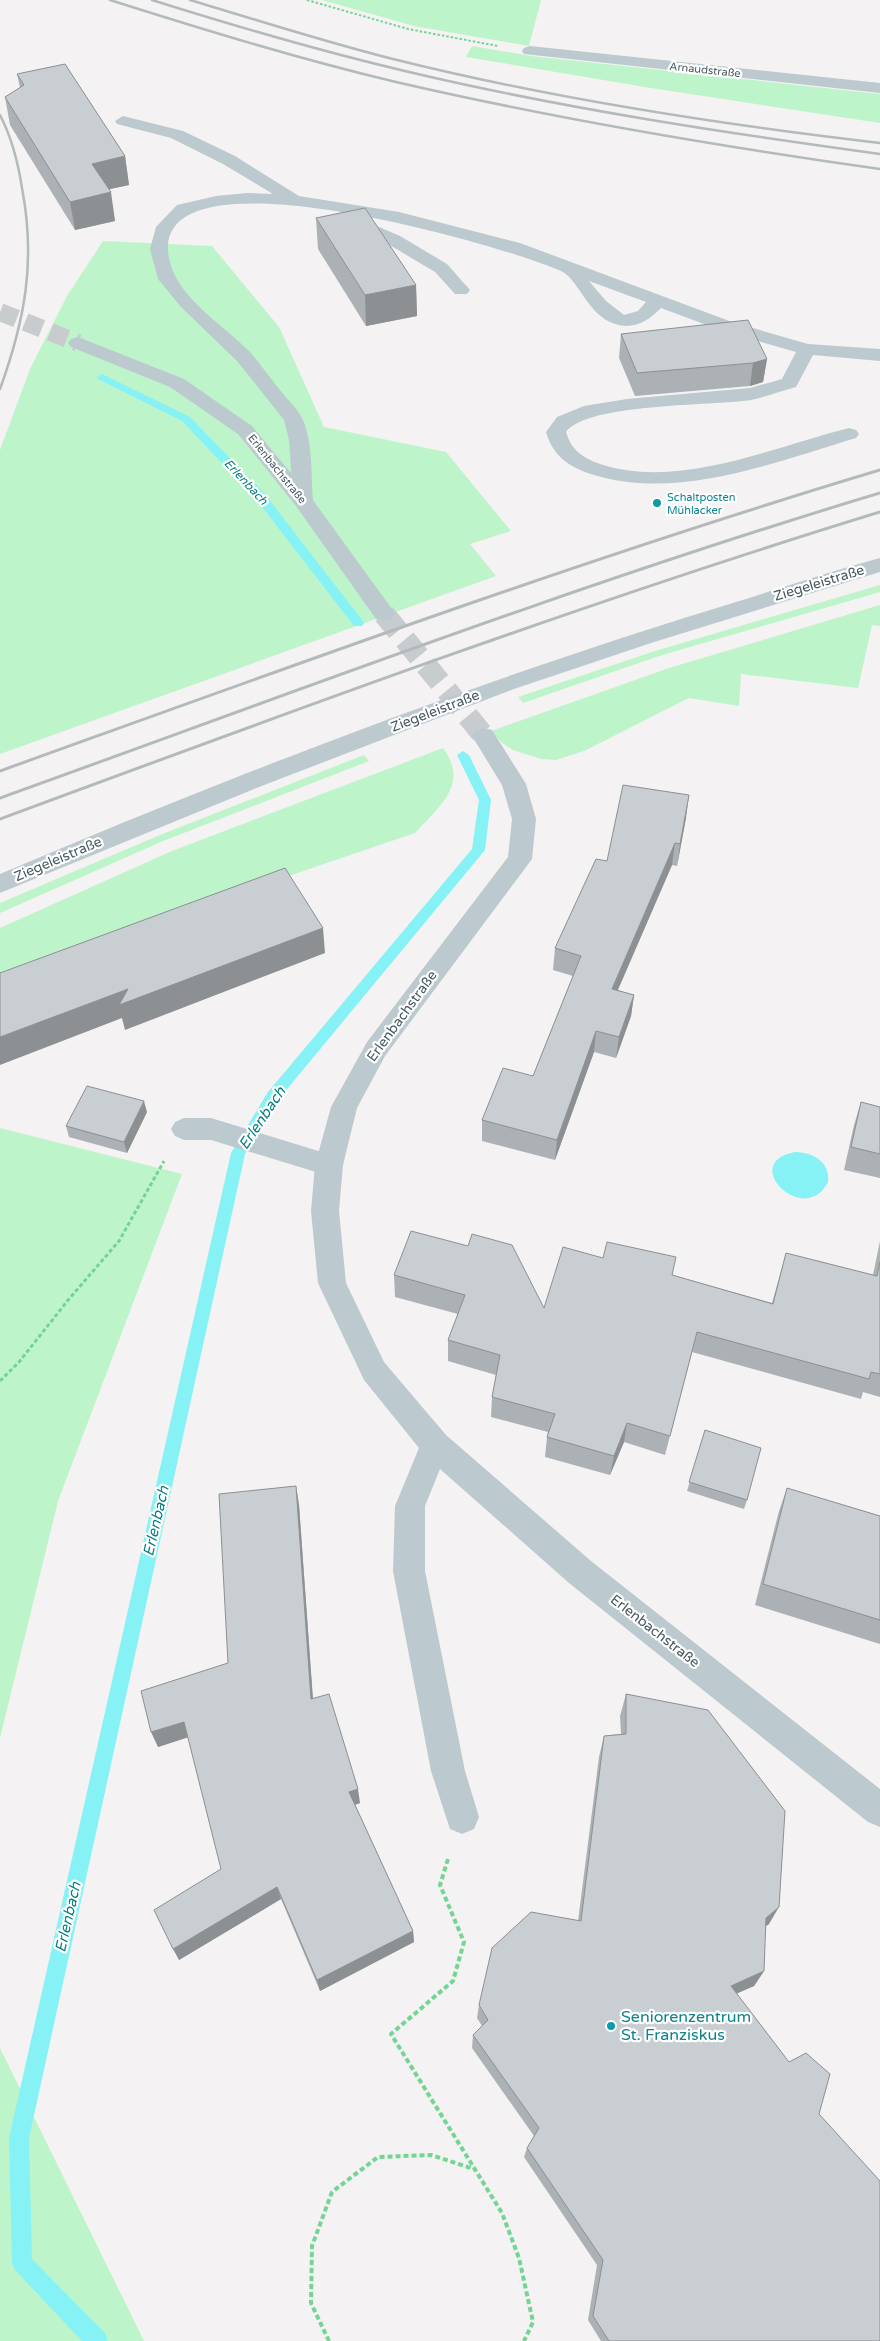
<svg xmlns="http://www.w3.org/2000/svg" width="880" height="2341" viewBox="0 0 880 2341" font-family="'Varela Round',sans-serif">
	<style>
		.green { fill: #bef4c9 }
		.water { fill: #87f2f5 }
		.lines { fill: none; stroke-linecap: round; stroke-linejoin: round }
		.stream { fill: #87f2f5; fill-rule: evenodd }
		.minor-tunnel-far1 { stroke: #c9ccce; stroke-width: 18; stroke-dasharray: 18 9; stroke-linecap: butt }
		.minor-tunnel { stroke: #c9ccce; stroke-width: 22; stroke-dasharray: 22 11; stroke-linecap: butt }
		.path-far2 { stroke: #72d692; stroke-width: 2; stroke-dasharray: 2.5 2; stroke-linecap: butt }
		.path-far1 { stroke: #72d692; stroke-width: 3; stroke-dasharray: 4 2.5; stroke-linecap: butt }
		.path { stroke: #72d692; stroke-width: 4; stroke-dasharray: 5 3; stroke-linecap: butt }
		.service { fill: #bccacf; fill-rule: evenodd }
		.minor { fill: #bccacf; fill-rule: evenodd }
		.tertiary { fill: #bccacf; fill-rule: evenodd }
		.rail-far1 { stroke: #b3b9bd; stroke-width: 2.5 }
		.rail { stroke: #b3b9bd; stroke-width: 3 }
		.wall { fill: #acb1b5 }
		.shaded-wall { fill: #8c9093 }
		.building { fill: #c8ced2; stroke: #8c9093 }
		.culture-dot { fill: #0f9aa8; stroke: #fff; stroke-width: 2 }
		.labels { text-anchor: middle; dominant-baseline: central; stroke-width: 4.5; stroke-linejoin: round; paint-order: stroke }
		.far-street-label { font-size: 11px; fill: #475a61; stroke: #fff }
		.far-culture-label { font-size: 11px; fill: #0d838f; stroke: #fff; text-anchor: start }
		.far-water-label { font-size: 12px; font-style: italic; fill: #067e80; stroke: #fff }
		.street-label { font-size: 14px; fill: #475a61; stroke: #fff }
		.water-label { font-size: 15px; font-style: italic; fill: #067e80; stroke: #fff }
		.near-culture-label { font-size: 16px; fill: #0d838f; stroke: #fff; text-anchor: start }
	</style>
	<rect width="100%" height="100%" fill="#f4f2f2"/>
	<path class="green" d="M322,0H541L529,46L414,26Z
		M472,46L531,56L880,94V123L651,88L466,57Z
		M103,241L212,246L279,327L324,427L446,452L511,531L470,544L496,576L0,754V450L30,369L67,296Z
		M880,585V592L659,656L523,703L518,697L655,651Z
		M880,605V626L872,625L858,688L741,674L739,706L689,698L584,751L556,760L541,759L513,750L502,743L491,731L669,668Z
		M443,748C470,784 439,807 415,833L0,974V928L172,851Z
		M364,755L369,761L163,841L0,913V903L160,835Z
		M0,1128L182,1174L58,1501L0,1738Z
		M0,2048L144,2341H0Z"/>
	<path class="water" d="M796,1152C814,1153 830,1162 828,1182C804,1229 737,1161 796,1152Z"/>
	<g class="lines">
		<path class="stream" d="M102,374L190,417L264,493L362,620L364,623L362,626H354L256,499L182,421L98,379L97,377Z
			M463,751L469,755L491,800L485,850L278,1100L245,1154L29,2138L32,2259L105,2333L108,2341H82L15,2270L12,2263L9,2138L231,1153L268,1092L472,849L479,800L457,755Z"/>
		<path class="minor-tunnel-far1" d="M0,312L78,343"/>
		<path class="minor-tunnel" d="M384,614L484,736"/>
		<path class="path-far2" d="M307,0L408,29L498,46"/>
		<path class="path-far1" d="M0,1381L19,1362L69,1299L119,1241L164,1161"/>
		<path class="path" d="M448,1859L440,1885L464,1942L453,1981L391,2034L502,2213L519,2258L533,2322L524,2341
			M329,2341L311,2303L312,2246L332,2192L378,2157L431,2155L474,2169"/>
		<path class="service" d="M123,116L183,131L235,156L299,196L399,212L520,243L732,322L808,344L880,349V361L813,355L796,387C781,391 766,397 751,400C712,406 587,403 566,432C571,450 583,458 600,464C679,490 773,447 849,428L856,430L859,434L856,438C776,462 674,502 591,474C569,467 553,456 546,432L557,417L584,406L627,399L750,388L782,379L796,352L720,330L661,308C648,321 634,330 615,324C587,315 578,278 561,271C510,248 161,144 168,251C171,295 222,323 250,352C262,366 273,382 285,396C291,403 299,411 303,420C313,444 311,475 313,501L310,505L303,507L296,505L293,501L289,440L284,420L237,361L181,307L158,279L150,249L156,227L177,205L216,196L247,193L273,194L223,164L171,138L117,124L115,121ZM589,281L646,302L638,311L624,315L606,301Z
			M351,215L400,236L447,264L470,290L467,294H455L435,272L388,244L345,224L342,220L345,216Z
			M184,1118H211L338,1157L342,1165L338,1173L329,1176L211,1140H184L175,1136L171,1129L175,1122Z"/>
		<path class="minor" d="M530,46L880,83V93L524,54L522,51L524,48Z
			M78,337L184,379L252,426L310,496L392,609L395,614L392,619L384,621L376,619L296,506L238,434L170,387L71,347L68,343L71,339Z
			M484,728L492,730L526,784L536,819L532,859L385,1056L357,1108L343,1165L339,1211L346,1283L384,1362L446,1435L591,1561L880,1789V1827L868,1822L569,1583L440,1469L425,1506V1571L465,1771L479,1817L474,1829L462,1834L450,1829L431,1771L393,1571L395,1506L419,1448L364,1380L318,1283L311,1211L315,1165L331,1107L367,1042L508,857L512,819L502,785L472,736L476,730Z"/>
		<path class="tertiary" d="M880,558V572L651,643L511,690L259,787L0,893V874C241,772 485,678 736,602C784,587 832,571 880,558Z"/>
		<path class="rail-far1" d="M110,0C205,30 299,59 396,82C556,119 717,146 880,169
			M152,0C241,28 330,54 422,75C573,110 726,133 880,154
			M190,0C257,20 325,42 393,59C553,99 716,124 880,143
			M0,115C12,138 18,162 22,188C36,261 25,320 0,389"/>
		<path class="rail" d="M0,771C292,666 583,559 880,470
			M0,798C292,693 583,582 880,493
			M0,819C292,711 583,603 880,512"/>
	</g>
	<path class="wall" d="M17,74L125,156L129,185L109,189L115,221L75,230L10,125L5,97L20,88Z
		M316,218L416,285L417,316L366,326L318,249Z
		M621,334L767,359L763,382L750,386L635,396L619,358Z
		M686,818L677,866L672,865L618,990L634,995L631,1016L616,1058L594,1052L555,1160L482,1141V1120L533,1076L573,976L553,970L555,948L607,861Z
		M861,1102L880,1107V1178L844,1170L854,1125Z
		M147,1112L127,1153L69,1137L66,1126Z
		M880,1241V1397L863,1392L861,1399L692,1352L665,1455L624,1442L610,1475L545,1457L547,1437L548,1432L491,1417L492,1397L496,1375L448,1361V1340L458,1314L395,1297L394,1275L544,1308L603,1258L672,1275L772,1303L786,1253L873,1275Z
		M705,1430L747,1500L744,1509L687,1491Z
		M296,1486L299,1505L313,1699L360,1803L355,1805L413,1931L414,1942L320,1991L281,1899L179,1960L221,1869L188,1737L158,1747L228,1663Z
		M787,1488L880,1516V1644L755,1605L779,1511Z
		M626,1694L769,1924L765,1926L764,1971L754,1986L736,1994L819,2114L880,2341H601L588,2320L597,2265L524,2157L527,2148L534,2136L472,2048L473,2035L482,2026L477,2018L479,2005L578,1921L599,1757L604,1736L621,1734L620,1716Z"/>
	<path class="shaded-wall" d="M125,156L129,185L97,192L92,164Z
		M111,192L115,221L75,230L70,202Z
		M416,285L417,316L366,326L365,295Z
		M767,359L763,382L750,386L753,363Z
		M689,795L686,818L677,866L680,844Z
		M675,843L672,865L609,1010L612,989Z
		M323,928L325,953L125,1030L122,1018L0,1065V1037L128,989Z
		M634,995L631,1016L616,1058L619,1037Z
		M596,1031L594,1052L555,1160L557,1140Z
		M144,1101L147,1112L127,1153L124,1142Z
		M627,1423L624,1442L610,1475L614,1456Z
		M296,1486L299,1505L314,1715L311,1699Z
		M184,1722L189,1737L158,1747L151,1732Z
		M358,1789L360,1803L351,1806L349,1792Z
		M277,1887L281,1899L179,1960L173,1949Z
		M779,1907L769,1924L755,1934L766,1918Z
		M413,1931L414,1942L320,1991L317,1980Z
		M764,1971L754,1986L721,2000L731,1986Z"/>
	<path class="building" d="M65,64L125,156L92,164L111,192L70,202L5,97L24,85L17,74Z
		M365,208L416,285L365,295L316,218Z
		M748,320L767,359L753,363L637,373L621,334Z
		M623,785L689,795L680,844L675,843L612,989L634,995L619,1037L596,1031L557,1140L482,1120L503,1068L533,1076L581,956L555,948L596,859L607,861Z
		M285,868L323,928L119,1005L128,989L0,1037V973Z
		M87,1086L144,1101L124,1142L66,1126Z
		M861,1102L880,1107V1154L851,1147Z
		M411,1231L468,1246L472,1234L512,1245L544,1308L563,1247L603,1258L607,1242L676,1257L672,1275L773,1304L786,1253L877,1276L880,1262V1374L871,1372L869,1379L697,1332L670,1436L627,1423L614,1456L547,1437L555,1414L492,1397L500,1355L448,1340L465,1295L394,1275Z
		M705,1430L761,1448L747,1500L689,1482Z
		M296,1486L311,1699L329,1694L358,1789L349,1792L413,1931L317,1980L277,1887L173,1949L154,1910L221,1869L184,1722L151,1732L141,1691L228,1663L219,1494Z
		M787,1488L880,1516V1620L763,1584Z
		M626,1694L708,1710L785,1811L779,1907L766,1918L764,1971L731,1986L789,2062L806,2053L830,2074L819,2114L880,2181V2341H609L593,2316L603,2260L527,2148L539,2128L473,2035L488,2020L479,2005L492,1948L531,1912L581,1921L604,1736L626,1734Z"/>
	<g class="culture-dot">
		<circle cx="657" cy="503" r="5"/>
		<circle cx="611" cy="2026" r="5"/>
	</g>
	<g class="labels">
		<g class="far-street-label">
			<text transform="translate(705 70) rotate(6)">Arnaudstraße</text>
			<text transform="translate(277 469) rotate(51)">Erlenbachstraße</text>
		</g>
		<g class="far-culture-label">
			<text x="667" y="497">Schaltposten<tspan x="667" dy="13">Mühlacker</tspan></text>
		</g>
		<g class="far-water-label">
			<text transform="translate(246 482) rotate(47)">Erlenbach</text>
		</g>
		<g class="street-label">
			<text transform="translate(819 583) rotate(-17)">Ziegeleistraße</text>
			<text transform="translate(435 711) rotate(-21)">Ziegeleistraße</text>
			<text transform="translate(58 859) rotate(-23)">Ziegeleistraße</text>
			<text transform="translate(402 1016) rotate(-54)">Erlenbachstraße</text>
			<text transform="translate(655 1631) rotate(38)">Erlenbachstraße</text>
		</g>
		<g class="water-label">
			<text transform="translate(262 1118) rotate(-56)">Erlenbach</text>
			<text transform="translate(156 1521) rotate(-77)">Erlenbach</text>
			<text transform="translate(68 1917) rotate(-77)">Erlenbach</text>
		</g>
		<g class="near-culture-label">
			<text x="621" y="2017">Seniorenzentrum<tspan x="621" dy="18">St. Franziskus</tspan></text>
		</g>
	</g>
</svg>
